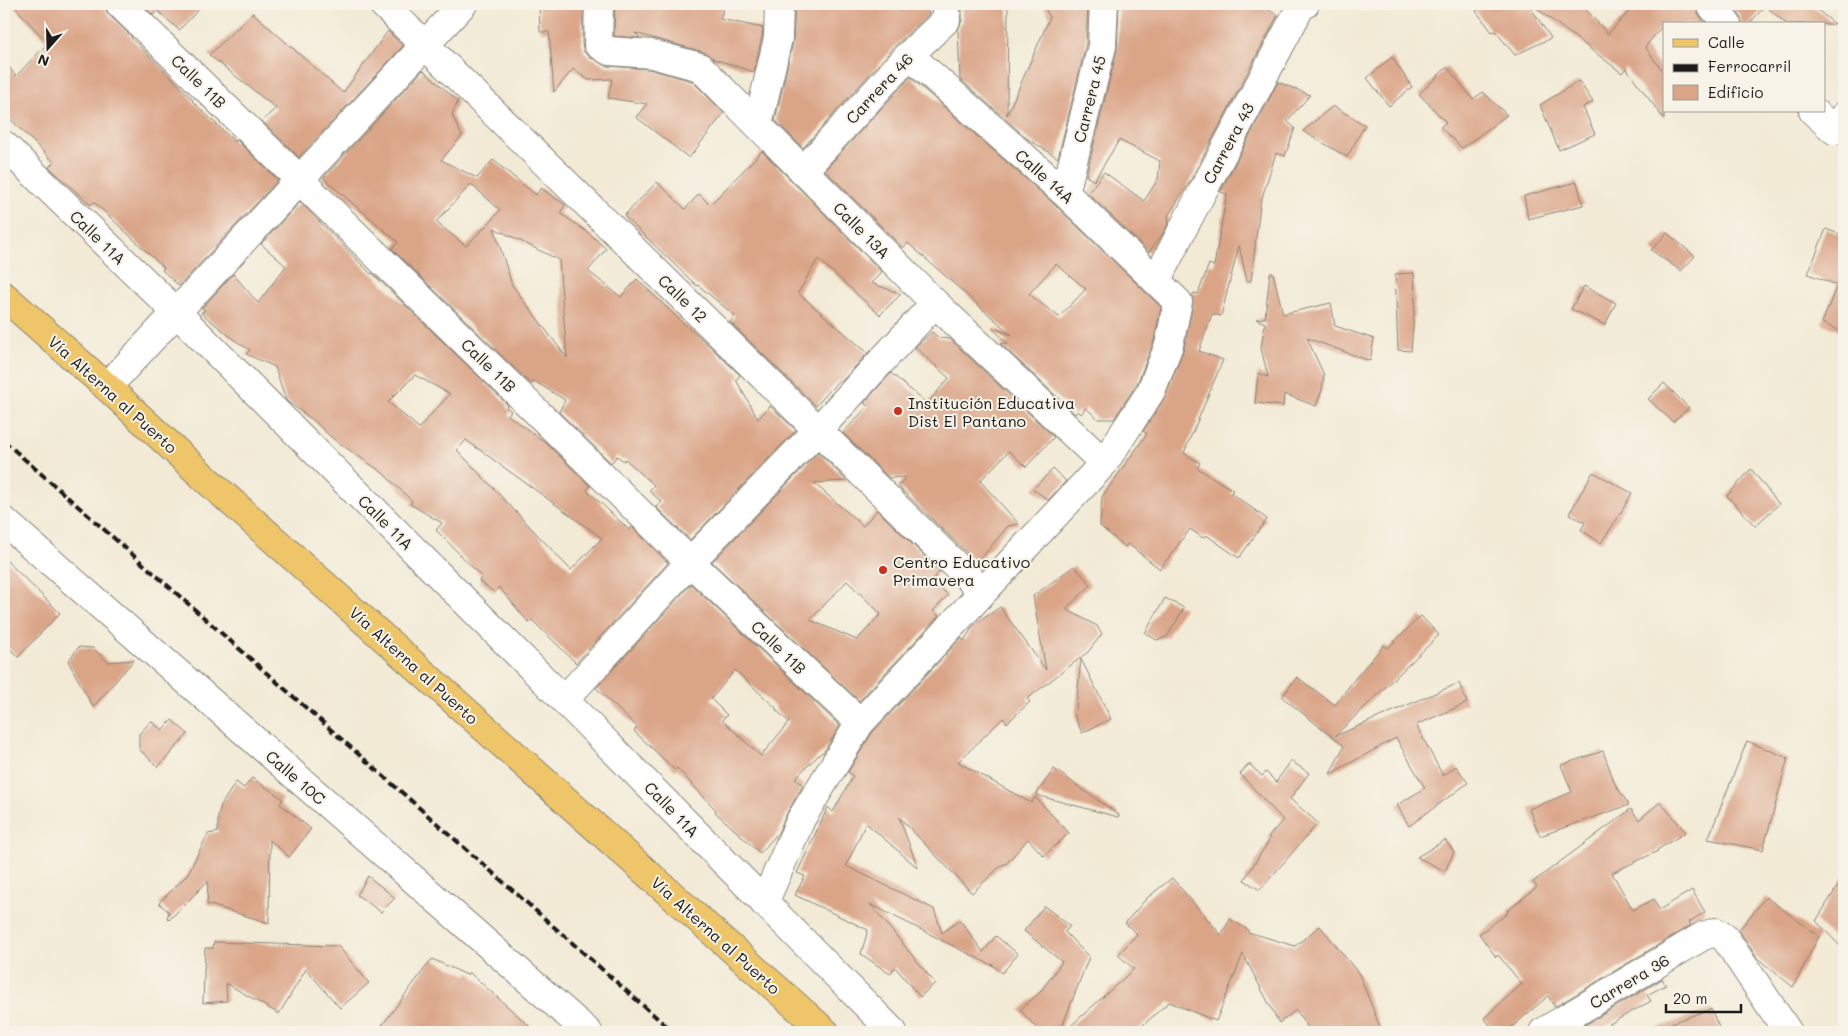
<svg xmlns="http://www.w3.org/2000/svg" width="1848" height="1036" viewBox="0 0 1848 1036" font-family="Mali,sans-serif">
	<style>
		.building { fill: #daa487; fill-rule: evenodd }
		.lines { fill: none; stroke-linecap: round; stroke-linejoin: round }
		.minor-casing { stroke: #878378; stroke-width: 30 }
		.major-casing { stroke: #878378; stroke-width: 30 }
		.minor { stroke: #fff; stroke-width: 28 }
		.major { stroke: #eec569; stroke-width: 28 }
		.rail { stroke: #1c1c1c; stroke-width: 4; stroke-dasharray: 8 4; stroke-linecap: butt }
		.poi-dot { fill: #c8321e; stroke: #f7f3e8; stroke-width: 2 }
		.labels { text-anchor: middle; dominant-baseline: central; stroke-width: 4; stroke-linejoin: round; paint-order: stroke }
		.street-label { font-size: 16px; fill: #1c1c1c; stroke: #f7f3e8 }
		.poi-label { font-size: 16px; fill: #1c1c1c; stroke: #f7f3e8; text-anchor: start }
	</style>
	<rect width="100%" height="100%" fill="#f7f3e8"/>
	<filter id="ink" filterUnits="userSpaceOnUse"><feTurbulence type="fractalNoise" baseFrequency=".02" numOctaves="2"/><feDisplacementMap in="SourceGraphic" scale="10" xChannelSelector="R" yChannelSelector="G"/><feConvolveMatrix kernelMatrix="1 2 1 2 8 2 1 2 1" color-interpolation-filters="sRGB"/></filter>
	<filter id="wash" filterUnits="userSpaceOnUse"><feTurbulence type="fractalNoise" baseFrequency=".0096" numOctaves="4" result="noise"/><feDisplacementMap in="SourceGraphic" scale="20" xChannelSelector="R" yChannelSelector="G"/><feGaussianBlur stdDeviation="1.12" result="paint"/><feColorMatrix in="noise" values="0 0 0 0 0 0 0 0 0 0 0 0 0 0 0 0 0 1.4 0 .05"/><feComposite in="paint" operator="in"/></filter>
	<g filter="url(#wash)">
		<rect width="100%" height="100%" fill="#f2ead5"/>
		<g id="blocks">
			<path class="building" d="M12,4H105V9L109,15L132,37L131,38L173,79L193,100L192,101L235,142L237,140L278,180L179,286L162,270L164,268L94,202L91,205L49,167L54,162L4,113V61L16,76L48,43Z
				M142,4H204L179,30L157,10L153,15Z
				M539,4H583L582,44L584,52L590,57L607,66L649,69L692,81L724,113L689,158L636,117L647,104L608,98L612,79L588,80L573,69L554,92L549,32H540Z
				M615,4H725L720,19L763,28L762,36L754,72L714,59L704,52L656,39L635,33L640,38L614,36Z
				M795,4H890L899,11L916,4H924L929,14L897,44L803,148L775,120L793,42Z
				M962,4H1008L1007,115L1050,17L1042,4H1088L1086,44L1058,158L1028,139L960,79L958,30L962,20Z
				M1119,4H1256L1278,15L1189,183L1168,216L1169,222L1164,232L1149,252L1088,193L1104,172L1144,201L1158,179L1160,161L1119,140L1094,181L1086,176L1117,50Z
				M1489,4H1528L1551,38L1515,55L1495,31L1492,32L1476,11Z
				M1531,4H1581L1608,34L1636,4H1695L1698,14L1706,24H1664L1645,47L1664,73V119L1626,68L1622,73Z
				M1730,4H1810L1835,24H1787L1765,6L1749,24H1742L1739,14Z
				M253,13L343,93L388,31L403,46L299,157L262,121L276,108L209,55Z
				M1392,57L1412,87L1389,106L1367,78Z
				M1447,67L1473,99L1483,92L1507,115L1462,148L1440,127L1446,122L1419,94Z
				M423,70L458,101L452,115L462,136L441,160L477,178L493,160L536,195L541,188L565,205L560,213L590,234L606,249L588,271L621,297L637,279L683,323L698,335L740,375L736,380L758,419L770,406L796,430L690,540L656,507L662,502L649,491L654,485L625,459L624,461L617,456L611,463L559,412L565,400L534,381L531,384L392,249L398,242L323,178ZM471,184L500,210L492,219H493L466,246L436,222ZM494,228L559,260L567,358L512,285Z
				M910,77L1054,204L1161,307L1154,341L1137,384L1114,419H1098L1086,408L1081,414L1078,411L1075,414L1000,343L1009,344L993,329V328L1012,335L908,243L903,248L825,170ZM1056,264L1086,289L1059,317L1029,294Z
				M1579,81L1593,102L1583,107L1595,134L1559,150L1540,105Z
				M1278,82L1310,95L1287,121L1295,128L1285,156L1276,153L1260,204L1251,281H1247L1239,245L1221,316L1212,314L1199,351L1223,360L1184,453L1200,463L1197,468L1233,490L1231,493L1267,519L1239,558L1206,535L1203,538L1190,529L1160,569L1128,544L1125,547L1100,526L1102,497L1147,434L1143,431L1165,397L1184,348L1193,305L1192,296L1194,293L1198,294L1209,264L1214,266L1227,194L1220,192Z
				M1333,106L1365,125L1347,157L1303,131Z
				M762,151L882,272L871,283L901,294L880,315L818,259L798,293L868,353L841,382L839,380L816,406L730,322L735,316L698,285L697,286L624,216L657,182L685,209L699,194L710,205Z
				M1577,182L1583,205L1528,219L1524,196Z
				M300,202L371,274L372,273L508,405L506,407L511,411L508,415L545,442L590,486L587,490L629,530L632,527L668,563L576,663L532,620L529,623L499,587L494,592L479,581L482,577L436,530L442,523L410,504L412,501L383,473L332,438L313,420L288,402L286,400L275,367L246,354L250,350L236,341L201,313L205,310L202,308L233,274L258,303L286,266L261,244ZM415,375L450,394L419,428L388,402ZM466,440L602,538L571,570L457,450Z
				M1826,229L1844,236V333L1822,323L1837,285L1808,274Z
				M1667,233L1695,256L1681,271L1651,250Z
				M1270,273H1273L1283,314L1331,303L1335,326L1374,339L1370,361L1307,338L1324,375L1322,390L1316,406L1284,394L1283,406L1255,403L1258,373L1268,377L1261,348L1265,323L1256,319L1265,318Z
				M1414,273L1415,301L1411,351L1398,350L1395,274Z
				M1584,286L1616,303L1605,325L1571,309Z
				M932,332L939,338L950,339L1054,437L1026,467L1009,451L980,481L1019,524L1008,526L977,563L898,486L906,477L889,478L843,433L868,406L864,403L891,373L927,404L949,378L915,347Z
				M1664,383L1689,408L1673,422L1648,399Z
				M818,452L847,481L814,483L863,526L877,510L940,571L932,580L948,595L933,611L939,616L859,701L712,562ZM847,581L881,614L857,640L810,620Z
				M1053,469L1066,481L1048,500L1033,489Z
				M1751,469L1779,504L1755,526L1727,496Z
				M1593,472L1632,493L1619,516L1601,543L1581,530L1585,523L1569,514Z
				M4,558L60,613L18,657L4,643Z
				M1074,566L1091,585L1066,609L1097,626L1102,634L1088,652L1027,699L1030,702L1007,723L1003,718L958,762L1031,803L1035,797L1069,833L1044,856L1028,839L1005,865L1003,864L972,893L899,817L918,868L866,823L846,866L934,909L942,933L960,920L983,952L996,936L1018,954L1002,973L992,964L993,966L870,904L935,983L920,997L895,967L890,974L861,954L868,930L795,895L805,876L797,873L828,807L833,812L853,776L848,772L872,733L961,638L964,641L973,626L1000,607L1046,670L1033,596Z
				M691,584L840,726L823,753L822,752L795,778L803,785L788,811L778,833L760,853L715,812L716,810L677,768L675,770L634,731L637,727L596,688ZM735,670L776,708V710L789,722L761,756L722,720L727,715L711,699Z
				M1165,598L1184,608L1167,637L1157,640L1145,633Z
				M1421,616L1439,635L1335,736L1459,683L1467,703L1416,725L1443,776L1456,766L1468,783L1409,826L1397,805L1425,788L1396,738L1330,774L1344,746L1282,697L1297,677L1335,705L1357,676L1384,645L1388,648Z
				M79,647L93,648L108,662L134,660L93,707L68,661Z
				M1081,659L1111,719L1082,733L1075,717Z
				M172,720L188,734L158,767L139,749V734L151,721L162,730Z
				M1747,741L1788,758L1763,850L1708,839Z
				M1603,751L1615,784L1629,805L1540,836L1529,809L1572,792L1561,765Z
				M1291,761L1309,773L1290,799L1318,823L1260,890L1244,880L1270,839L1268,837L1283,820L1240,774L1249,764L1262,776L1266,772L1276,782Z
				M1054,769L1119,815L1118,817L1036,795Z
				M252,778L283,799L280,804L311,829L289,857L270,840L269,923L207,904L208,881L169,920L167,918L169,912L159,903L187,875L208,834L218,832V816L221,805L236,782L244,788Z
				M1660,802L1686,832L1657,850L1658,851L1612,873L1633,910L1654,899L1659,910L1692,890L1705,912L1689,922L1691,925L1555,1007L1548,996L1506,1032H1496L1484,1018L1522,984L1498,955L1496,957L1479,934L1508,913L1507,911L1537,887L1533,882L1631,809L1639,820Z
				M1445,840L1454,852L1445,871L1417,857Z
				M368,876L395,898L381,912L357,895Z
				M1844,876V950L1816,921Z
				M1172,878L1221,935L1230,919L1248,930V932L1295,946L1320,926L1359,974L1382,1032H1311L1296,1010L1279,1023L1243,954L1216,1021L1169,1002L1135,1032H1064L1134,969L1118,955L1137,934L1125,923L1147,898Z
				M1766,897L1819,936L1793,987L1757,958L1739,930Z
				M1044,906L1070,926L1065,932L1089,957L1060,1032H1040L1020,1010L1041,991L1062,962L1024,931Z
				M214,942L338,946L369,983L340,1008L306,969L279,1014L226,983L227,1001L203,1003L205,948H213Z
				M432,959L467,975L469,972L536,1032H377Z
				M1662,979L1666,985L1647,995L1651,1001L1595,1032H1573Z
				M1711,1009L1721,1032H1655L1654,1029Z"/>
		</g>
	</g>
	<g filter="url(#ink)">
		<use href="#blocks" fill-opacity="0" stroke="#878378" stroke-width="1"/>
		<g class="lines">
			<g class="minor-casing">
				<path id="minor" d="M120,4L690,562L860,723
					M383,4L983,592
					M599,4L598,44L609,51L652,54L700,67L935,303L1104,463
					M1710,4L1727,24
					M1813,111L1834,130L1844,116
					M758,124L778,38L779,4
					M4,145L176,312L564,700L893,1032
					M803,171L909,55L946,20V4
					M1065,193L1102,46L1104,4
					M1156,281L1189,217L1301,6L1305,4
					M107,387L463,4
					M4,521L588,1032
					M564,700L690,562L818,430L935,303
					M764,903L801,819L860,723L1104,463L1151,391L1169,345L1178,302L1065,193L909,55
					M1543,1032L1703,936L1716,932L1725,938L1788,1032"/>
			</g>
			<g class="major-casing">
				<path id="major" d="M4,296L107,387L208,481L825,1032"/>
			</g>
			<use href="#minor" class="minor"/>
			<use href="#major" class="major"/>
			<path class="rail" d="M4,441L673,1032"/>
		</g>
	</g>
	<g class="poi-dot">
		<circle cx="898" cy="411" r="5"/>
		<circle cx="883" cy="570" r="5"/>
	</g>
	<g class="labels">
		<g class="street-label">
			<text transform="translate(199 81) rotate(44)">Calle 11B</text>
			<text transform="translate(879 88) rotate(-47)">Carrera 46</text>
			<text transform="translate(1089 99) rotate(-76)">Carrera 45</text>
			<text transform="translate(1228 143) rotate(-62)">Carrera 43</text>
			<text transform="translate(1045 176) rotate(42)">Calle 14A</text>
			<text transform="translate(862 230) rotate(45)">Calle 13A</text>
			<text transform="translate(98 237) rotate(44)">Calle 11A</text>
			<text transform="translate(683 298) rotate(44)">Calle 12</text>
			<text transform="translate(489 365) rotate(44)">Calle 11B</text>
			<text transform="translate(113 394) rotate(42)">Vía Alterna al Puerto</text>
			<text transform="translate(386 522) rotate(45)">Calle 11A</text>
			<text transform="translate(779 647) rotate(44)">Calle 11B</text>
			<text transform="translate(414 665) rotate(42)">Vía Alterna al Puerto</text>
			<text transform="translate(296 777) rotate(41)">Calle 10C</text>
			<text transform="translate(672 809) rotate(46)">Calle 11A</text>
			<text transform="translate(716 935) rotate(42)">Vía Alterna al Puerto</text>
			<text transform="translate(1629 981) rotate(-31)">Carrera 36</text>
		</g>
		<g class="poi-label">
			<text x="908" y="402">Institución Educativa<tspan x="908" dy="18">Dist El Pantano</tspan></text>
			<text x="893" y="561">Centro Educativo<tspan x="893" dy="18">Primavera</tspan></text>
		</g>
	</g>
	<rect width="1848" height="1036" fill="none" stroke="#f7f3e8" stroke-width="20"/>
	<rect x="1663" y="22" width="162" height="90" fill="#f7f3e8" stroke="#9f9d96"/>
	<rect x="1673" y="39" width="25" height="8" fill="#eec569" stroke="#9f9d96"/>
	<text x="1708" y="48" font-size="15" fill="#1c1c1c">Calle</text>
	<rect x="1673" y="64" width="25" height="8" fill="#1c1c1c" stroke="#9f9d96"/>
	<text x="1708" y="72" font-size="15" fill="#1c1c1c">Ferrocarril</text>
	<rect x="1673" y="85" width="25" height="15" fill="#daa487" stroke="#9f9d96"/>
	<text x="1708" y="98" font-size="15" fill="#1c1c1c">Edificio</text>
	<g transform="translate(48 48) rotate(200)" stroke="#f7f3e8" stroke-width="4" paint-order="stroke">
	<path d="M0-4L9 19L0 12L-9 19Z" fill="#1c1c1c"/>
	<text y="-8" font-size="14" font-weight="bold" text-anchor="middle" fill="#1c1c1c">N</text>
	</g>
	<path d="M1666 1004v8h75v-8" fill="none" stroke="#1c1c1c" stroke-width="2.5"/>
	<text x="1673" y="1004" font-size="15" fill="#1c1c1c" stroke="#f7f3e8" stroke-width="4" paint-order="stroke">20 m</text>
</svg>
